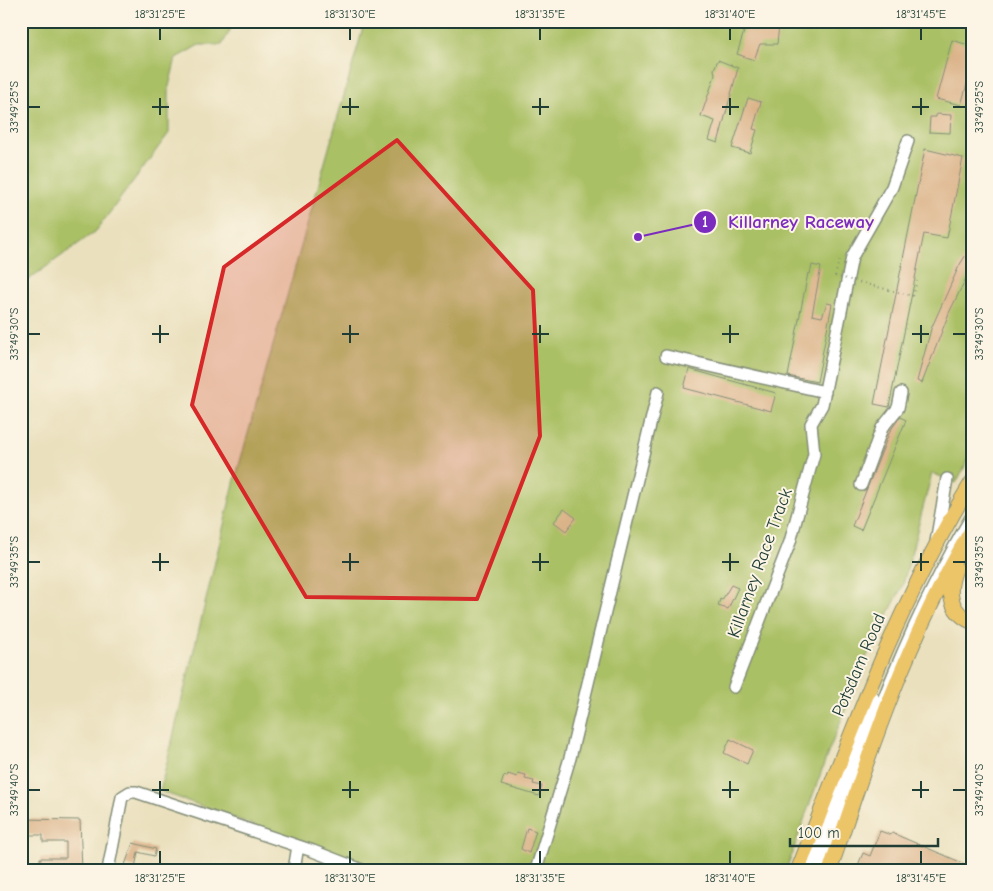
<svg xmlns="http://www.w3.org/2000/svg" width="993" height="891" viewBox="0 0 993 891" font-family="'Comic Neue',sans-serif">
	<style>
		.green { fill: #aac065; stroke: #647e4c }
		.building { fill: #dbb389 }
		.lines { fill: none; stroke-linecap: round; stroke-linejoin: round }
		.minor-casing { stroke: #848e78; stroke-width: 14 }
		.major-casing { stroke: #848e78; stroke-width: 16 }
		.path { stroke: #848e78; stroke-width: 2; stroke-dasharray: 1 4; stroke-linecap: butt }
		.minor { stroke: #fff; stroke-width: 11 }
		.major { stroke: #edc569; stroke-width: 14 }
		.path-bridge { stroke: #848e78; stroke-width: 2; stroke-dasharray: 1 4; stroke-linecap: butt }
		.marked { fill: #d62828; fill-opacity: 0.2; stroke: #d62828; stroke-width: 4; stroke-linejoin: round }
		.ticks { fill: none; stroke: #1f3d34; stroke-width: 2 }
		.labels { text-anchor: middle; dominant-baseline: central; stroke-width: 4; stroke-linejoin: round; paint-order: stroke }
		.street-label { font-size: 18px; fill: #1f3d34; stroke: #fcf5e5 }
		.leader { fill: none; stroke: #7b2cbf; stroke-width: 2 }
		.callout-dot { fill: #7b2cbf; stroke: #fcf5e5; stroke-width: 2 }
		.mark-label { font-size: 15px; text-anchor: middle; font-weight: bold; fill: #fff }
		.callout-label { font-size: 19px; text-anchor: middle; font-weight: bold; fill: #7b2cbf; stroke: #fcf5e5; stroke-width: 4; stroke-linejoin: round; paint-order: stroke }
		.neatline { fill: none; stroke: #1f3d34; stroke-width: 2 }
		.ticks-label { font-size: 12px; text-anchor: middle; fill: #1f3d34 }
	</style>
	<rect width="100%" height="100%" fill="#fcf5e5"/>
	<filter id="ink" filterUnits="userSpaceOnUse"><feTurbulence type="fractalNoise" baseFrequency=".02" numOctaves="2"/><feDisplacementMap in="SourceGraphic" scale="10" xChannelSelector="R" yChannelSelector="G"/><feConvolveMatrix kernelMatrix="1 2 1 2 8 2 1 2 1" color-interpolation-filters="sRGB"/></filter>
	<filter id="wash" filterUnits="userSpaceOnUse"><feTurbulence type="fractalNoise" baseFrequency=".0096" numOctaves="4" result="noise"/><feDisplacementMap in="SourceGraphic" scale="20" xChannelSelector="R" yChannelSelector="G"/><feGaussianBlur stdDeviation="1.12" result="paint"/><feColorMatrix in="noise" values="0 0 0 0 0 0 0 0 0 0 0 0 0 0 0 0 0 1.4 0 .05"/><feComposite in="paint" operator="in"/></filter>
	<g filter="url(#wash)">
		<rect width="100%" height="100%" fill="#eae0bd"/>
		<path class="green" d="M21,21H235L222,45H199L176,58L169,86V133L96,231L21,285Z
			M365,21H972V453L956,483L932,473L903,585L866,658L828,753L786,870H377L160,791L234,483Z"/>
		<g id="blocks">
			<path class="building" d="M746,25H779L777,44H760L754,60L737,54Z
				M952,40L972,46V67L961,105L936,99Z
				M718,60L738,68L718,143L709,140L715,121L701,116L715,75L714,69Z
				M748,98L761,102L753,129L757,130L750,153L732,148Z
				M936,114L951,115L950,133L929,132L930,117H936Z
				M925,149L963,158L947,238L924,234L889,407L874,404Z
				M972,245V266L949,313L922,383L917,381L931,329L959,266Z
				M812,265L821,267L812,315L822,317L827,303L832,304L817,382L788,376L808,273L810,274Z
				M689,369L776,393L771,411L684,388Z
				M900,417L906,420L861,530L852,526L890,431Z
				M564,509L576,518L566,531L554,522Z
				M731,585L738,588L728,609L718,606L720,599L722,600Z
				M730,739L753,750L747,764L724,753Z
				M518,773L526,775L525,779L534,781L533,784L542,786L539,796L501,785L504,776L507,777L508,774L517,777Z
				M21,819L80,820L82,870H40V858H66V842H43V835H21Z
				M527,828L536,831L529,853L521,849Z
				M880,831L891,835L892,833L972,867V870H856L863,853L870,856Z
				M133,843L156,849L154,856L138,852L135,868L125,865Z"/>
		</g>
	</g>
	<g filter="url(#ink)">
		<use href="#blocks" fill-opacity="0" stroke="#848e78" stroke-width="1"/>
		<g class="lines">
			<g class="minor-casing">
				<path id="minor" d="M666,356L825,392
					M861,485L882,428L898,408L901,393
					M936,542L947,479
					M734,687L790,542L814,454L811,424L822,405L852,257L892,187L908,141
					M108,870L122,797L130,792H136L313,851L362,870
					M294,870L298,846
					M536,870L570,758L658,392
					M811,870L873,697
					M820,870C865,746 904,630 972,516"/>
			</g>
			<g class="major-casing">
				<path id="major" d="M956,568C947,590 948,611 972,622
					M798,870C850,737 897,604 972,482
					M830,870C869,752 908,636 972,529"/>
			</g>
			<path class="path" d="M835,276L839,261
				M913,296L917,281"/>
			<use href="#minor" class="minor"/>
			<use href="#major" class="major"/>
			<path class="path-bridge" d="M835,276L913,296"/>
		</g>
	</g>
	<path class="marked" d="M397,140L533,290L540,436L477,599L306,597L192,405L224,267Z"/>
	<path class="ticks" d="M160,28V40M350,28V40M540,28V40M730,28V40M921,28V40M160,98V115M350,98V115M540,98V115M730,98V115M921,98V115M28,107H40M152,107H169M342,107H359M532,107H549M722,107H739M912,107H929M953,107H966M160,325V343M350,325V343M540,325V343M730,325V343M921,325V343M28,334H40M152,334H169M342,334H359M532,334H549M722,334H739M912,334H929M953,334H966M160,553V571M350,553V571M540,553V571M730,553V571M921,553V571M28,562H40M152,562H169M342,562H359M532,562H549M722,562H739M912,562H929M953,562H966M160,781V798M350,781V798M540,781V798M730,781V798M921,781V798M28,790H40M152,790H169M342,790H359M532,790H549M722,790H739M912,790H929M953,790H966M160,851V864M350,851V864M540,851V864M730,851V864M921,851V864"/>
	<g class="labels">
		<g class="street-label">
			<text transform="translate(760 563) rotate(-70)">Killarney Race Track</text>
			<text transform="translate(859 665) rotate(-67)">Potsdam Road</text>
		</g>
	</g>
	<path class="leader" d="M638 237L705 222"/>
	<g class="callout-dot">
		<circle cx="638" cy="237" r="5"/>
		<circle cx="705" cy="222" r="12"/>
	</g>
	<g class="mark-label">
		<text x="705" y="227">1</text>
	</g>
	<g class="callout-label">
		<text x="801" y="228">Killarney Raceway</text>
	</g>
	<rect width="993" height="891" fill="none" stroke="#fcf5e5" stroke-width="55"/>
	<path d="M790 838v8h148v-8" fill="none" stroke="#1f3d34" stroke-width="2.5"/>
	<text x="798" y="838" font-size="15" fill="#1f3d34" stroke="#fcf5e5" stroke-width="4" paint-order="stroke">100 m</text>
	<rect x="28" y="28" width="938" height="836" class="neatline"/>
	<g class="ticks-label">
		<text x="160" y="18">18°31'25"E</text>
		<text x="350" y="18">18°31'30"E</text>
		<text x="540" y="18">18°31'35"E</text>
		<text x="730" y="18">18°31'40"E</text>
		<text x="921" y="18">18°31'45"E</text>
		<text transform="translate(14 107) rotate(-90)" y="4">33°49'25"S</text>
		<text transform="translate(979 107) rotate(-90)" y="4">33°49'25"S</text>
		<text transform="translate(14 334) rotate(-90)" y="4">33°49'30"S</text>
		<text transform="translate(979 334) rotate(-90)" y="4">33°49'30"S</text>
		<text transform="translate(14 562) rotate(-90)" y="4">33°49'35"S</text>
		<text transform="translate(979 562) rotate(-90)" y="4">33°49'35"S</text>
		<text transform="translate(14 790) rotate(-90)" y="4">33°49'40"S</text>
		<text transform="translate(979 790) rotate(-90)" y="4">33°49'40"S</text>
		<text x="160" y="882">18°31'25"E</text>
		<text x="350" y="882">18°31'30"E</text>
		<text x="540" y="882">18°31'35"E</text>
		<text x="730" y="882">18°31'40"E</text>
		<text x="921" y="882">18°31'45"E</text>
	</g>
</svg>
